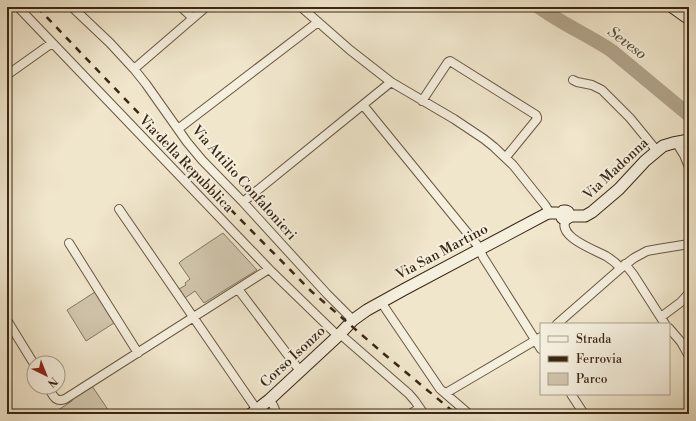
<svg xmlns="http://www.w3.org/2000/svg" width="696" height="421" viewBox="0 0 696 421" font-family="'Libre Bodoni',serif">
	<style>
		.green { fill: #d1c6ad; stroke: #867660 }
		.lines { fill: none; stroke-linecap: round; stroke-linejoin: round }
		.river { stroke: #b2a58d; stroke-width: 14 }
		.street-casing { stroke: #685741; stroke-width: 10 }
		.secondary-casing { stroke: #3a2713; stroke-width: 13 }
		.street { stroke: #f5efde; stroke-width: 8 }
		.secondary { stroke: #f5efde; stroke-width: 11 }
		.rail { stroke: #3a2713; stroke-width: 2.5; stroke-dasharray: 7 7; stroke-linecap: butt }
		.labels { text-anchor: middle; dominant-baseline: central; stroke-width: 4; stroke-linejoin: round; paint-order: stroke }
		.street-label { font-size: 14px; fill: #3a2713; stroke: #f5efde }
		.water-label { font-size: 15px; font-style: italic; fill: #5e4d38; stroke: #f5efde }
	</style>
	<rect width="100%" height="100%" fill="#f0e6cc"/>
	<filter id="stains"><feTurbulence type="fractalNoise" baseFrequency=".005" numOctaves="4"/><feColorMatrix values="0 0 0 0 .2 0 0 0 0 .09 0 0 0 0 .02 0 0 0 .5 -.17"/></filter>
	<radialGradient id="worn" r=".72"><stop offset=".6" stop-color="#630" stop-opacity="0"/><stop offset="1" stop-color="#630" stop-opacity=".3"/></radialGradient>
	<path class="green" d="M223,233L257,270L204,303L195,291L185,298L179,289L186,285L185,283L190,279L179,263L181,261Z
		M95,292L114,323L86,341L67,310Z
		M92,386L111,414H52L72,401V399Z"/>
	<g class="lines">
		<path class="river" d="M539,7C562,24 588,35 612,51L689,115"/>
		<g class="street-casing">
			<path id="street" d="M18,7L269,269L338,336
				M72,7L110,43L134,69L146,84L187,142L202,160L243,202L327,294L353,320
				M181,7L193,18
				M301,7L350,50L391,82L454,119L484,139L494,147L513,165L545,205L550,213
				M134,69L206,7
				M7,75L52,43
				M573,80L577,82L592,85L602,90L630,118L657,151
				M422,101L448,62L450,61L536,115L537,117V119L506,157
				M363,105L478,246L483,257L541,349
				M178,129L318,22
				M686,142L683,141L681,142L679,147L684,155L689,167
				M243,202L391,82
				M119,209L257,410
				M567,218C554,236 595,250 606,256C611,259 616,263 621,268
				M69,243L138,353
				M625,264L633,274L665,324
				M238,289L300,371
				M381,302L440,389L469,414
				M661,317L681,302L689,293
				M7,320L34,364
				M557,324L621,268L634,258L647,251L658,249L689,244
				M669,328L681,342L689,356
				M340,334L409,394L415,401L424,414
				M48,387C53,395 55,403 65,399L269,269
				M446,393L541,337
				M571,394L584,414
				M269,400L273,405L277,414
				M410,414L420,408"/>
		</g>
		<g class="secondary-casing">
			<path id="secondary" d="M672,7L689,19
				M567,218L569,215L568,212L566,211H563C560,215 561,219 566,219L571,216H585L592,212L619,189L645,161L663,146L673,143L689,140
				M251,414L269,400L338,336L353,320L367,310L405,289L546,214L550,213H557"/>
		</g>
		<use href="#street" class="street"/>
		<use href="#secondary" class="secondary"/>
		<path class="rail" d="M37,7L238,217L311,291L384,354L456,414"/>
	</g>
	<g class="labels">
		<g class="street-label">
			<text transform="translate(186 164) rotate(46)">Via della Repubblica</text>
			<text transform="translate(616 169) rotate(-43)">Via Madonna</text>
			<text transform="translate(244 183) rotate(48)">Via Attilio Confalonieri</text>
			<text transform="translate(442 252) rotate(-28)">Via San Martino</text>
			<text transform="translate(293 357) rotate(-43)">Corso Isonzo</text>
		</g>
		<g class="water-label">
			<text transform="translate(627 43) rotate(37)">Seveso</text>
		</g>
	</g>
	<rect width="696" height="421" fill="none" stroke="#f0e6cc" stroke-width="24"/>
	<rect x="8" y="8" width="680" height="405" fill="none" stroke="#3a2713" stroke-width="2"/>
	<rect x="12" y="12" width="672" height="397" fill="none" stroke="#3a2713"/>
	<rect x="540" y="323" width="130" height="72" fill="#f5efde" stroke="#aa9f8d"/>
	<rect x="548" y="336" width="20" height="6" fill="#f5efde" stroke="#aa9f8d"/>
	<text x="576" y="343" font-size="12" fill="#3a2713">Strada</text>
	<rect x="548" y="356" width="20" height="6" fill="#3a2713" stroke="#aa9f8d"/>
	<text x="576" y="363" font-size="12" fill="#3a2713">Ferrovia</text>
	<rect x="548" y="373" width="20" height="12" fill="#d1c6ad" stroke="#aa9f8d"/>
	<text x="576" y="383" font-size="12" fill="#3a2713">Parco</text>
	<g transform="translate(46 375) rotate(137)"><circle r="19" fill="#f5efde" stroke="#aa9f8d"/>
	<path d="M0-3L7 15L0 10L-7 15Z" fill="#8f2418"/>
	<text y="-6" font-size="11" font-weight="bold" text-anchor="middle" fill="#3a2713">N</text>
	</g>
	<rect width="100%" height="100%" filter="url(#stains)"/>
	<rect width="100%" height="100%" fill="url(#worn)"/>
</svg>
